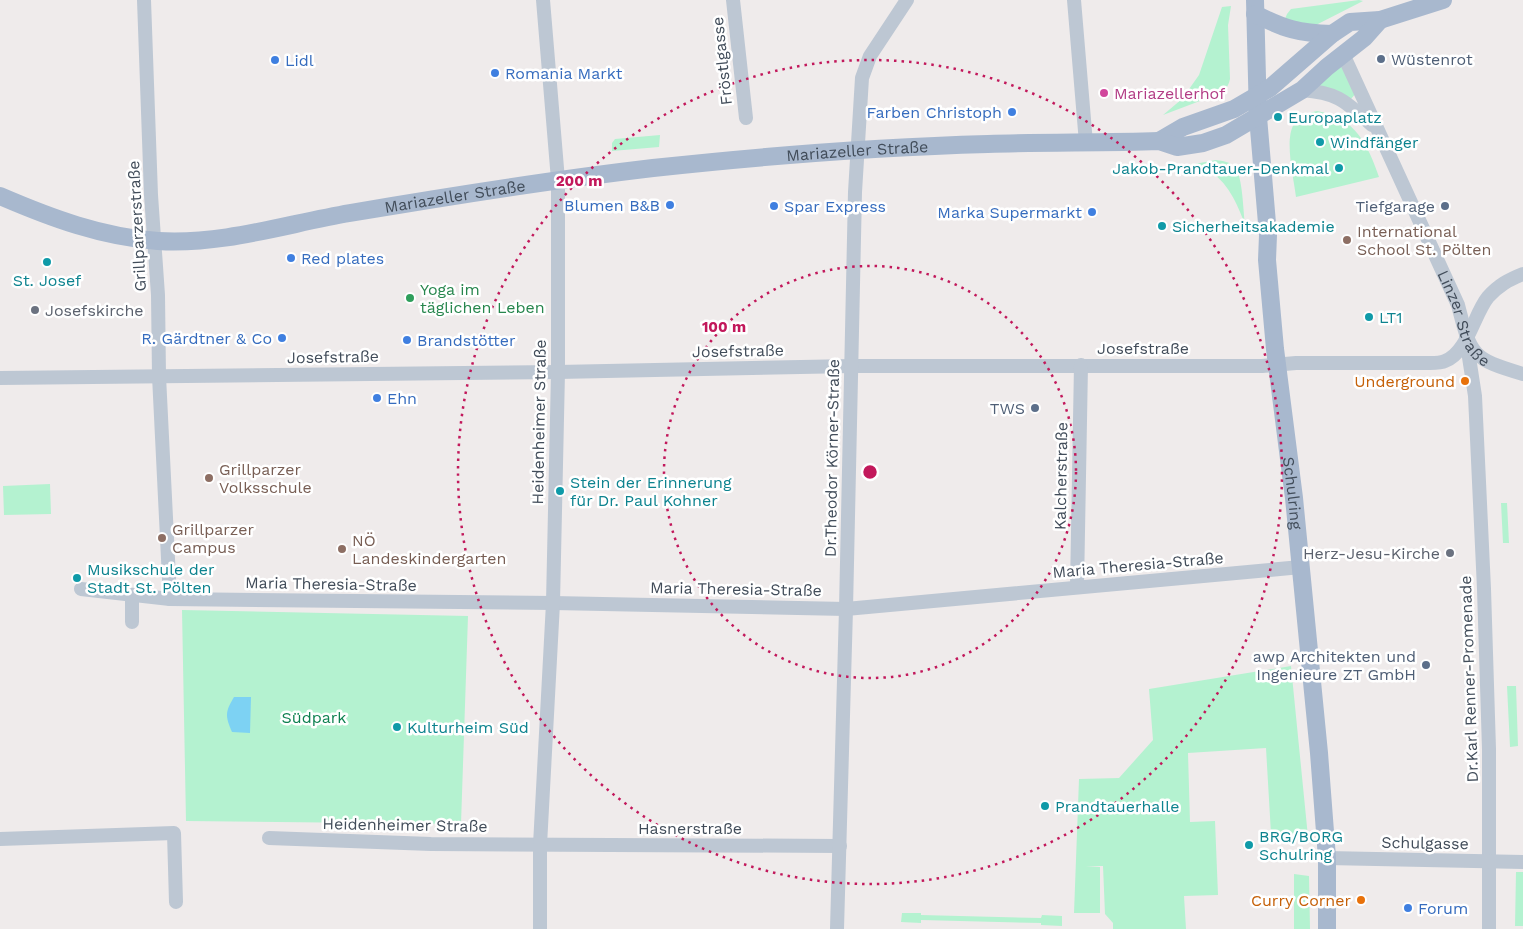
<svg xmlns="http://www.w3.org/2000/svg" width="1523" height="929" viewBox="0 0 1523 929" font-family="'Work Sans',sans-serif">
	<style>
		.green { fill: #b4f2d0 }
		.water { fill: #7dd2f3 }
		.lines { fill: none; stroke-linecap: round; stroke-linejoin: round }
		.minor { stroke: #bdc7d3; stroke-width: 14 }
		.major { stroke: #a8b8ce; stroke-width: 18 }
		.ring { fill: none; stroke: #c2185b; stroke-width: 2.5; stroke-dasharray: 2.5 5 }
		.service-dot { fill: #5c6f8a; stroke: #fff; stroke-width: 2 }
		.shop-dot { fill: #3f7fe0; stroke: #fff; stroke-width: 2 }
		.hotel-dot { fill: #d1479c; stroke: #fff; stroke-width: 2 }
		.culture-dot { fill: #0f9aa8; stroke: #fff; stroke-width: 2 }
		.education-dot { fill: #8d6e63; stroke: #fff; stroke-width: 2 }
		.leisure-dot { fill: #2e9e5b; stroke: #fff; stroke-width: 2 }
		.worship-dot { fill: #6b7280; stroke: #fff; stroke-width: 2 }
		.food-dot { fill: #e8710a; stroke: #fff; stroke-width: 2 }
		.labels { text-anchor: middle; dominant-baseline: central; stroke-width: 5; stroke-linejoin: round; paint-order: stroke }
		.service-label { font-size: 16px; fill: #4e5e75; stroke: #fff; text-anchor: end }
		.shop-label { font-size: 16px; fill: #366cbe; stroke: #fff; text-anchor: start }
		.street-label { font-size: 16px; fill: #424d5a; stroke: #fff }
		.hotel-label { font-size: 16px; fill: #b23c85; stroke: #fff; text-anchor: start }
		.culture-label { font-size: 16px; fill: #0d838f; stroke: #fff; text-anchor: start }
		.education-label { font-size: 16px; fill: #785e54; stroke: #fff; text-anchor: start }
		.leisure-label { font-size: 16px; fill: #27864d; stroke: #fff; text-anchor: start }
		.worship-label { font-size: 16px; fill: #5b616d; stroke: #fff; text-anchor: start }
		.food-label { font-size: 16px; fill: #c56008; stroke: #fff; text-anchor: end }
		.park-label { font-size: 16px; fill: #0e8150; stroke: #fff }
		.centre { fill: #c2185b; stroke: #fff; stroke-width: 2.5 }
		.ring-label { font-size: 15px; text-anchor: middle; font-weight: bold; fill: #c2185b; stroke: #fff; stroke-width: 5; stroke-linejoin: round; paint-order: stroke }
	</style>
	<rect width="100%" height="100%" fill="#efebeb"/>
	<path class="green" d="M1359,0L1363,1L1314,26L1285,19L1287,14L1291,9Z
		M1231,6L1228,25L1230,79C1228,89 1222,93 1213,96L1163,115L1182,99L1199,75L1222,7Z
		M1341,64L1356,93L1351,99L1317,85Z
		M1317,111C1355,117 1368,145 1379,177L1296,197C1294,179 1284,140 1294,124C1299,116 1309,113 1317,111Z
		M660,135L659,147L612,151V143L615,139Z
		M1216,160C1223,161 1230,162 1235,167C1243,178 1243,210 1245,224C1237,204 1228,181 1207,170C1202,167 1195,167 1189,165Z
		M50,484L51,514L4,515L3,486Z
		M1501,503H1507L1509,543H1503Z
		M182,610L468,616L461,824L186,821Z
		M1291,666L1308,837L1271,834L1266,748L1188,753L1190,822L1215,821L1218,895L1184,896L1186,929H1113V923L1105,914L1103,866H1086L1100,867V913H1074L1079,779L1119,778L1153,740L1149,689Z
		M1507,686H1516L1518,746L1510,747Z
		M1516,872H1523V926H1515Z
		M1294,874L1309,876L1310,929H1294Z
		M902,913H921V915L1041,918L1042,915L1062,916V926L1041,925V923L921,920V923L901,922Z"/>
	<path class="water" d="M234,697H251L250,733L232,732C225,716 225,712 234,697Z"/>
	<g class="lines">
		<g class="minor">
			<path d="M144,0L151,195L158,295L159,376L170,599"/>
			<path d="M733,0L746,118"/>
			<path d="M1074,0L1086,143"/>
			<path id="s1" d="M1343,54L1458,305C1471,356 1472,359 1523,374"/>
			<path d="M1302,90C1339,93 1345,101 1372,125"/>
			<path d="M1466,338L1475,396L1484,589L1489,749V929"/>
			<path d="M0,378L558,372L852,366H1262L1296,363H1430C1435,363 1441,363 1445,361C1468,352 1474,314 1488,297C1499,285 1508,280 1523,274"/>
			<path d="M1077,587L1081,365"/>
			<path d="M81,589L170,599L553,603L846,609L1301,567"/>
			<path d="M132,595V622"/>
			<path d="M269,838L431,844L840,846"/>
			<path d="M0,839L174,833L176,902"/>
			<path d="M1327,858L1523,862"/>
			<path d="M540,929V845L553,603L558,372V180L543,0"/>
			<path d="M837,929L846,609L855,192L862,78L870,56L907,0"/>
		</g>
		<g class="major">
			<path id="s2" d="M1255,0L1258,117L1268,235L1267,260L1275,349L1294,498L1319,753L1327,858V929"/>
			<path d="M1255,14C1285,29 1298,33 1332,34"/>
			<path d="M1159,141L1183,127L1234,109L1270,88L1332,34L1350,22L1380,20L1443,0"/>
			<path id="s3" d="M0,196C51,218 102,237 158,241C223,245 286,224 350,213C450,196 551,180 653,168C764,156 876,147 988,144C1045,142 1102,143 1159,141L1177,147L1203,143L1226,135L1302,90L1327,67L1364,38L1380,20"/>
		</g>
	</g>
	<g class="ring">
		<circle cx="870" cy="472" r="206"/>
		<circle cx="870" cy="472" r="412"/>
	</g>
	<g class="service-dot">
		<circle cx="1381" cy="59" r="5"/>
		<circle cx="1445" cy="206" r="5"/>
		<circle cx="1035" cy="408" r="5"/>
		<circle cx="1426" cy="665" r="5"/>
	</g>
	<g class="shop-dot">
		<circle cx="275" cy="60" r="5"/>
		<circle cx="495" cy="73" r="5"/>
		<circle cx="1012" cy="112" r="5"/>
		<circle cx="670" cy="205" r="5"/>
		<circle cx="774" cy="206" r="5"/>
		<circle cx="1092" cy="212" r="5"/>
		<circle cx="291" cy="258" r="5"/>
		<circle cx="282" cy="338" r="5"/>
		<circle cx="407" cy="340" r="5"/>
		<circle cx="377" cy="398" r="5"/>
		<circle cx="1408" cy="908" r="5"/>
	</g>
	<circle class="hotel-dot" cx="1104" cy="93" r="5"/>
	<g class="culture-dot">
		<circle cx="1278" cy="117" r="5"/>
		<circle cx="1320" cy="142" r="5"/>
		<circle cx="1339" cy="168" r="5"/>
		<circle cx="1162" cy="226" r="5"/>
		<circle cx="47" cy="262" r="5"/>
		<circle cx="1369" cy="317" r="5"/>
		<circle cx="560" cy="491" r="5"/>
		<circle cx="77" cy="578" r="5"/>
		<circle cx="397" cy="727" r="5"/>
		<circle cx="1045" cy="806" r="5"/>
		<circle cx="1249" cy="845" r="5"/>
	</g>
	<g class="education-dot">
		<circle cx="1347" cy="240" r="5"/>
		<circle cx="209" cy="478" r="5"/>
		<circle cx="162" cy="538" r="5"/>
		<circle cx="342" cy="549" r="5"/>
	</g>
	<circle class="leisure-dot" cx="410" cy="298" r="5"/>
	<g class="worship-dot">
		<circle cx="35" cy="310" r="5"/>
		<circle cx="1450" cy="553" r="5"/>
	</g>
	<g class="food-dot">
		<circle cx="1465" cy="381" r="5"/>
		<circle cx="1361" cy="900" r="5"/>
	</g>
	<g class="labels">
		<g class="service-label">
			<text x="1391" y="59" text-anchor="start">Wüstenrot</text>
			<text x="1435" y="206">Tiefgarage</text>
			<text x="1025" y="408">TWS</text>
			<text x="1416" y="656">awp Architekten und<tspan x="1416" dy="18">Ingenieure ZT GmbH</tspan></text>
		</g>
		<g class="shop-label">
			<text x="285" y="60">Lidl</text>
			<text x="505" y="73">Romania Markt</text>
			<text x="1002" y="112" text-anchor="end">Farben Christoph</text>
			<text x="660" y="205" text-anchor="end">Blumen B&amp;B</text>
			<text x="784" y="206">Spar Express</text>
			<text x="1082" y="212" text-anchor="end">Marka Supermarkt</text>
			<text x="301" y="258">Red plates</text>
			<text x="272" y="338" text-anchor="end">R. Gärdtner &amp; Co</text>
			<text x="417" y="340">Brandstötter</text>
			<text x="387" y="398">Ehn</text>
			<text x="1418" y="908">Forum</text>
		</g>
		<g class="street-label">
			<text transform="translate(722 61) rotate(-96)">Fröstlgasse</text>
			<text stroke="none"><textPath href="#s3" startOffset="871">Mariazeller Straße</textPath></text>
			<text stroke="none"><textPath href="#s3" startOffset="466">Mariazeller Straße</textPath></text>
			<text transform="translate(137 226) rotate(-93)">Grillparzerstraße</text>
			<text stroke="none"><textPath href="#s1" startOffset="291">Linzer Straße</textPath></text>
			<text x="1143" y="348">Josefstraße</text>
			<text transform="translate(738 351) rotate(-1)">Josefstraße</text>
			<text transform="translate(333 357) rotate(-1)">Josefstraße</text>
			<text transform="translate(539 422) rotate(-89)">Heidenheimer Straße</text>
			<text transform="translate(832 458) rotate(-89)">Dr.Theodor Körner-Straße</text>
			<text transform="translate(1061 476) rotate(-89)">Kalcherstraße</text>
			<text stroke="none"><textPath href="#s2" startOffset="495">Schulring</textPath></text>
			<text transform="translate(1138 565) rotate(-5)">Maria Theresia-Straße</text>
			<text transform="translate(331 584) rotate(1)">Maria Theresia-Straße</text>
			<text transform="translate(736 589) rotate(1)">Maria Theresia-Straße</text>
			<text transform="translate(1469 679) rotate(-92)">Dr.Karl Renner-Promenade</text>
			<text transform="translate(405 825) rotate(1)">Heidenheimer Straße</text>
			<text x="690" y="828">Hasnerstraße</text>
			<text transform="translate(1425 843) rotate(1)">Schulgasse</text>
		</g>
		<g class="hotel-label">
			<text x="1114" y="93">Mariazellerhof</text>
		</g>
		<g class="culture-label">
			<text x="1288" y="117">Europaplatz</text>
			<text x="1330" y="142">Windfänger</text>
			<text x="1329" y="168" text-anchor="end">Jakob-Prandtauer-Denkmal</text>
			<text x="1172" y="226">Sicherheitsakademie</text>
			<text x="47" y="280" text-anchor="middle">St. Josef</text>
			<text x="1379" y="317">LT1</text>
			<text x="570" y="482">Stein der Erinnerung<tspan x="570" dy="18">für Dr. Paul Kohner</tspan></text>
			<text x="87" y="569">Musikschule der<tspan x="87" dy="18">Stadt St. Pölten</tspan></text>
			<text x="407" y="727">Kulturheim Süd</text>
			<text x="1055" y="806">Prandtauerhalle</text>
			<text x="1259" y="836">BRG/BORG<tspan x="1259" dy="18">Schulring</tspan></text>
		</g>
		<g class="education-label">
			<text x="1357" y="231">International<tspan x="1357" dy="18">School St. Pölten</tspan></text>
			<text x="219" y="469">Grillparzer<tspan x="219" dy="18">Volksschule</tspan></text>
			<text x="172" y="529">Grillparzer<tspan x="172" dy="18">Campus</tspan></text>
			<text x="352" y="540">NÖ<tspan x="352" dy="18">Landeskindergarten</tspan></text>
		</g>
		<g class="leisure-label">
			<text x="420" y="289">Yoga im<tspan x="420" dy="18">täglichen Leben</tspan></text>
		</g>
		<g class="worship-label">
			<text x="45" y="310">Josefskirche</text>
			<text x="1440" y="553" text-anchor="end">Herz-Jesu-Kirche</text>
		</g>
		<g class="food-label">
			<text x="1455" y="381">Underground</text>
			<text x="1351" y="900">Curry Corner</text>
		</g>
		<g class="park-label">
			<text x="314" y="717">Südpark</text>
		</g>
	</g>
	<circle cx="870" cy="472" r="8" class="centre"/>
	<g class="ring-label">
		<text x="579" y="186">200 m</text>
		<text x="724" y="332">100 m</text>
	</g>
</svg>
